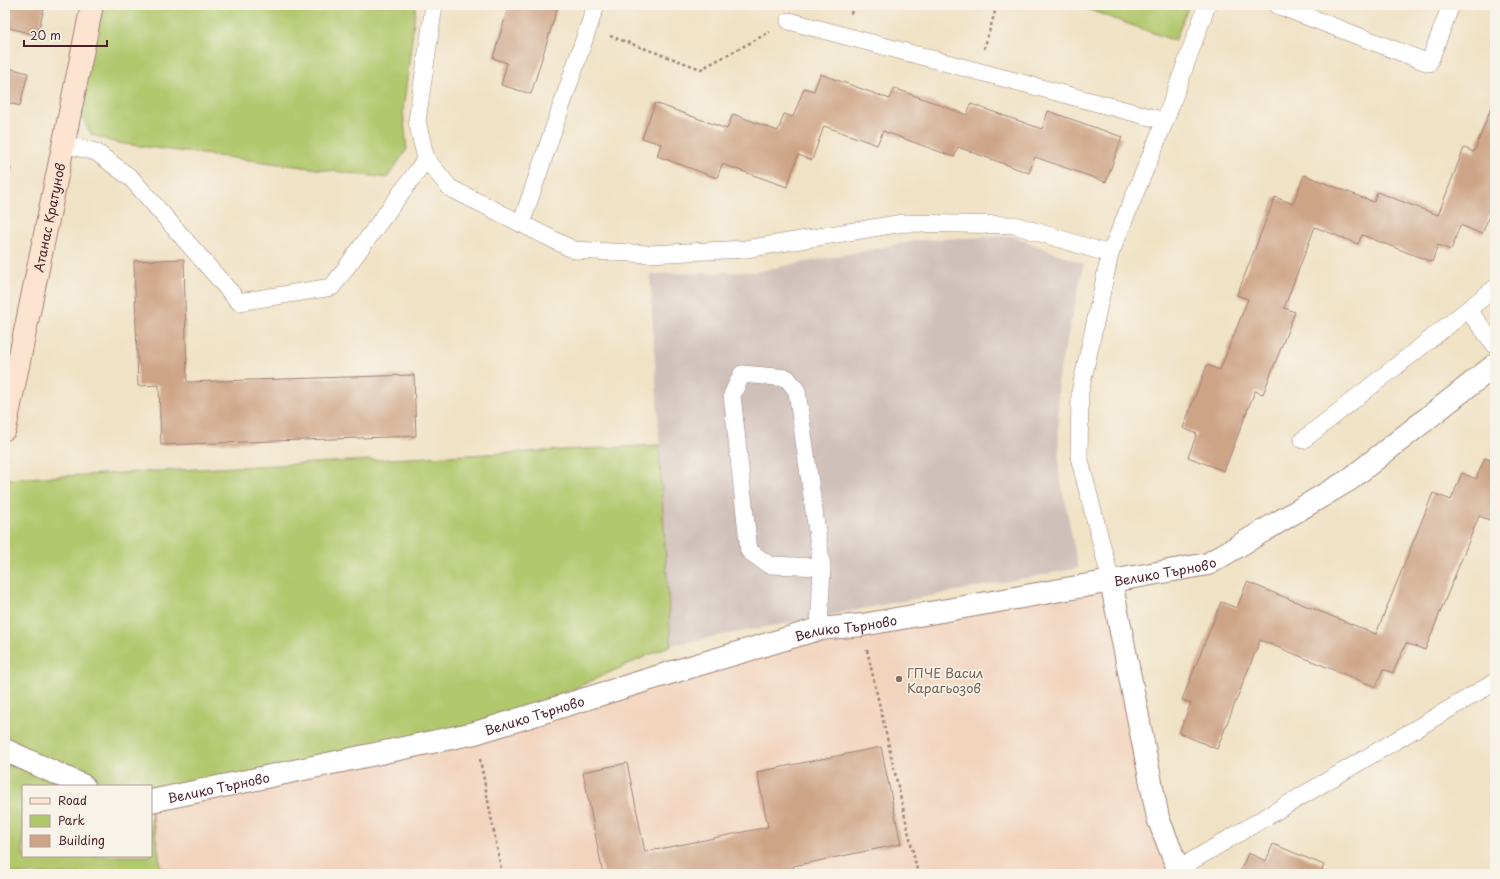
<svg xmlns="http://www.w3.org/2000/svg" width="1500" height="879" viewBox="0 0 1500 879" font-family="'Playpen Sans',sans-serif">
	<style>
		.built { fill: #f2d4be }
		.industrial { fill: #cfc0ba }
		.green { fill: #b1c86d; stroke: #7e744c }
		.building { fill: #cea487 }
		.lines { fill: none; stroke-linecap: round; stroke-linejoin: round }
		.service-casing { stroke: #9d8078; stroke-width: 18 }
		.minor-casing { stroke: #9d8078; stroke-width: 24 }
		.secondary-casing { stroke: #9d8078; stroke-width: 24 }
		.path { stroke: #9d8078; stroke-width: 2.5; stroke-dasharray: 3 3; stroke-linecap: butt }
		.service { stroke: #fff; stroke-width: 17 }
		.minor { stroke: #fff; stroke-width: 22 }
		.secondary { stroke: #fde4d0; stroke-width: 22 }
		.education-dot { fill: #8d6e63; stroke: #f7f3e8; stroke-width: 1.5 }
		.labels { text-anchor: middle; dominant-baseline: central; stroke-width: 3.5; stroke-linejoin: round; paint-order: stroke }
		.street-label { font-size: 13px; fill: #4a1f2b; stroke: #f7f3e8 }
		.education-label { font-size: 13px; fill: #785e54; stroke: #f7f3e8; text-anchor: start }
	</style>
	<rect width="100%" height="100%" fill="#f7f3e8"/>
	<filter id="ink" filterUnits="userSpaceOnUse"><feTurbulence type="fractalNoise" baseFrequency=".025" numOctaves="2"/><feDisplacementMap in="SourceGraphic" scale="8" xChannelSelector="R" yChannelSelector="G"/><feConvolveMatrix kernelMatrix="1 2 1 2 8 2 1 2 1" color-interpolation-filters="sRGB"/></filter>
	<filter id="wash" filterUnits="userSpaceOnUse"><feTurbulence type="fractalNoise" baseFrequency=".012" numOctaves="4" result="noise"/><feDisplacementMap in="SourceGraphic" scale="16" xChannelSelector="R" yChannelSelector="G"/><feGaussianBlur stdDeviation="0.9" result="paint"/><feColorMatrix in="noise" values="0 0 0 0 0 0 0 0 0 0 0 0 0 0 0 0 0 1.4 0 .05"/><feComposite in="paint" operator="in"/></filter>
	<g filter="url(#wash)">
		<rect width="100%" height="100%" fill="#f0e2c5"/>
		<path class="built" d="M1111,581L1182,874H162L151,807L862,625Z"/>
		<path class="industrial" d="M1012,236L1084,264L1058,378L1059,470L1078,568L671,645L650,274L754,272L920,240Z"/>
		<path class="green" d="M101,5H416L403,111L407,149L387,178L117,143L92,135L78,112Z
			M1076,5H1189L1175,41Z
			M659,445L671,645L475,733L151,801V786H23V856H151V807L162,874H5V479Z"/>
		<g id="blocks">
			<path class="building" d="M9,5H45L37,35L5,27Z
				M509,5H543L557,9L531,94L501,85L507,63L493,58Z
				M5,67L28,73L20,106L5,102Z
				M820,74L890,99L894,88L967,115L971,104L1042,129L1048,111L1122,137L1106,182L1035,157L1029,173L958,147L954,157L883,131L877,145L824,126L812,160L798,155L787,187L722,164L717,178L657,156L661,144L642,138L655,103L727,129L733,114L778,131L784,114L793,117L804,88L814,91Z
				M1495,97V201L1482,234L1460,225L1451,250L1438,245L1432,262L1362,235L1358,244L1315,227L1284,308L1295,312L1263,394L1255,391L1224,471L1188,457L1197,434L1183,428L1207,365L1220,370L1248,299L1237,295L1275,197L1293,204L1304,175L1374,202L1377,192L1438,215L1464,148L1474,152Z
				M5,167L11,168L6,187H5Z
				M184,259L187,382L414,375L416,436L161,445L159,385L138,386L134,261Z
				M1485,458L1495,462V522L1479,516L1425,650L1406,643L1393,673L1383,669L1376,687L1260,640L1217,749L1179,733L1191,703L1182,700L1221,602L1237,608L1247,582L1376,634L1433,493L1451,500L1462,473L1476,479Z
				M881,747L901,844L793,866L795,874H603L583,772L627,763L645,852L768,827L757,772Z
				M1273,844L1324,865L1320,874H1239L1248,853L1266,861Z"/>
		</g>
	</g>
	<g filter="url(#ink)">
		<use href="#blocks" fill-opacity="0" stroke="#9d8078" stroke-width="1"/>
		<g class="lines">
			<g class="service-casing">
				<path id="service" d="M434,5L417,121L426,159L450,188L574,250L649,254L746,249L903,223L1014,225L1110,254
					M1277,5L1429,63L1451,5
					M789,21L1165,121
					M63,144L96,152L131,178L239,302L332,287L426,159
					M521,224L596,5
					M1468,310L1495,345
					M1303,440L1495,288
					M1111,581L1079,457L1080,392L1110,254L1165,121L1207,5
					M819,629L822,567L797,391L787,378L742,374L732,395L749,551L769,565L822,567
					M1178,869L1495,682"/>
			</g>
			<g class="minor-casing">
				<g id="minor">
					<path d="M1111,581L1158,818L1178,869L1182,874"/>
					<path d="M5,750L84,786"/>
					<path id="s1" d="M151,801L475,733L673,672L819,629L862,625L1208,564L1349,480L1495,365"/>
				</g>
			</g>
			<g class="secondary-casing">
				<g id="secondary">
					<path id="s2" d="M5,429L92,5"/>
				</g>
			</g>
			<path class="path" d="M851,14L853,5
				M610,36L701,69L770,32
				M984,49L997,5
				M867,650L918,874
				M480,759L502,874"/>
			<use href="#service" class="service"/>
			<use href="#minor" class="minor"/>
			<use href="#secondary" class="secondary"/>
		</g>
	</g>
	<circle class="education-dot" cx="899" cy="679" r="4"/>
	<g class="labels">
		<g class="street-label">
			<text stroke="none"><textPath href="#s2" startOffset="216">Атанас Кратунов</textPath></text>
			<text stroke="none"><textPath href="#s1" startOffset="1041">Велико Търново</textPath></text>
			<text stroke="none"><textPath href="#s1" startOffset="717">Велико Търново</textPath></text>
			<text stroke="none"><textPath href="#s1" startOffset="393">Велико Търново</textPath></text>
			<text stroke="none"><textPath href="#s1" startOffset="69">Велико Търново</textPath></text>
		</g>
		<g class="education-label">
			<text x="907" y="672">ГПЧЕ Васил<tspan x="907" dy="15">Карагьозов</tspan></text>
		</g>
	</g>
	<rect width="1500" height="879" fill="none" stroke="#f7f3e8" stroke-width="20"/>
	<rect x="22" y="785" width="130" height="72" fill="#f7f3e8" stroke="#b29e9c"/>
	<rect x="30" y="798" width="20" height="6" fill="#fde4d0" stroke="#b29e9c"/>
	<text x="58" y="805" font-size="12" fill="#4a1f2b">Road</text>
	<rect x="30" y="815" width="20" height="12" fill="#b1c86d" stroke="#b29e9c"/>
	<text x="58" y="825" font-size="12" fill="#4a1f2b">Park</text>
	<rect x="30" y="835" width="20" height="12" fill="#cea487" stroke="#b29e9c"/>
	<text x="58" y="845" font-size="12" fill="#4a1f2b">Building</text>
	<path d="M24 40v6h83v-6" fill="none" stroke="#4a1f2b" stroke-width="2"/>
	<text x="30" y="40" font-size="12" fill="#4a1f2b" stroke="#f7f3e8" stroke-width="3" paint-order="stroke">20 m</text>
</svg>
